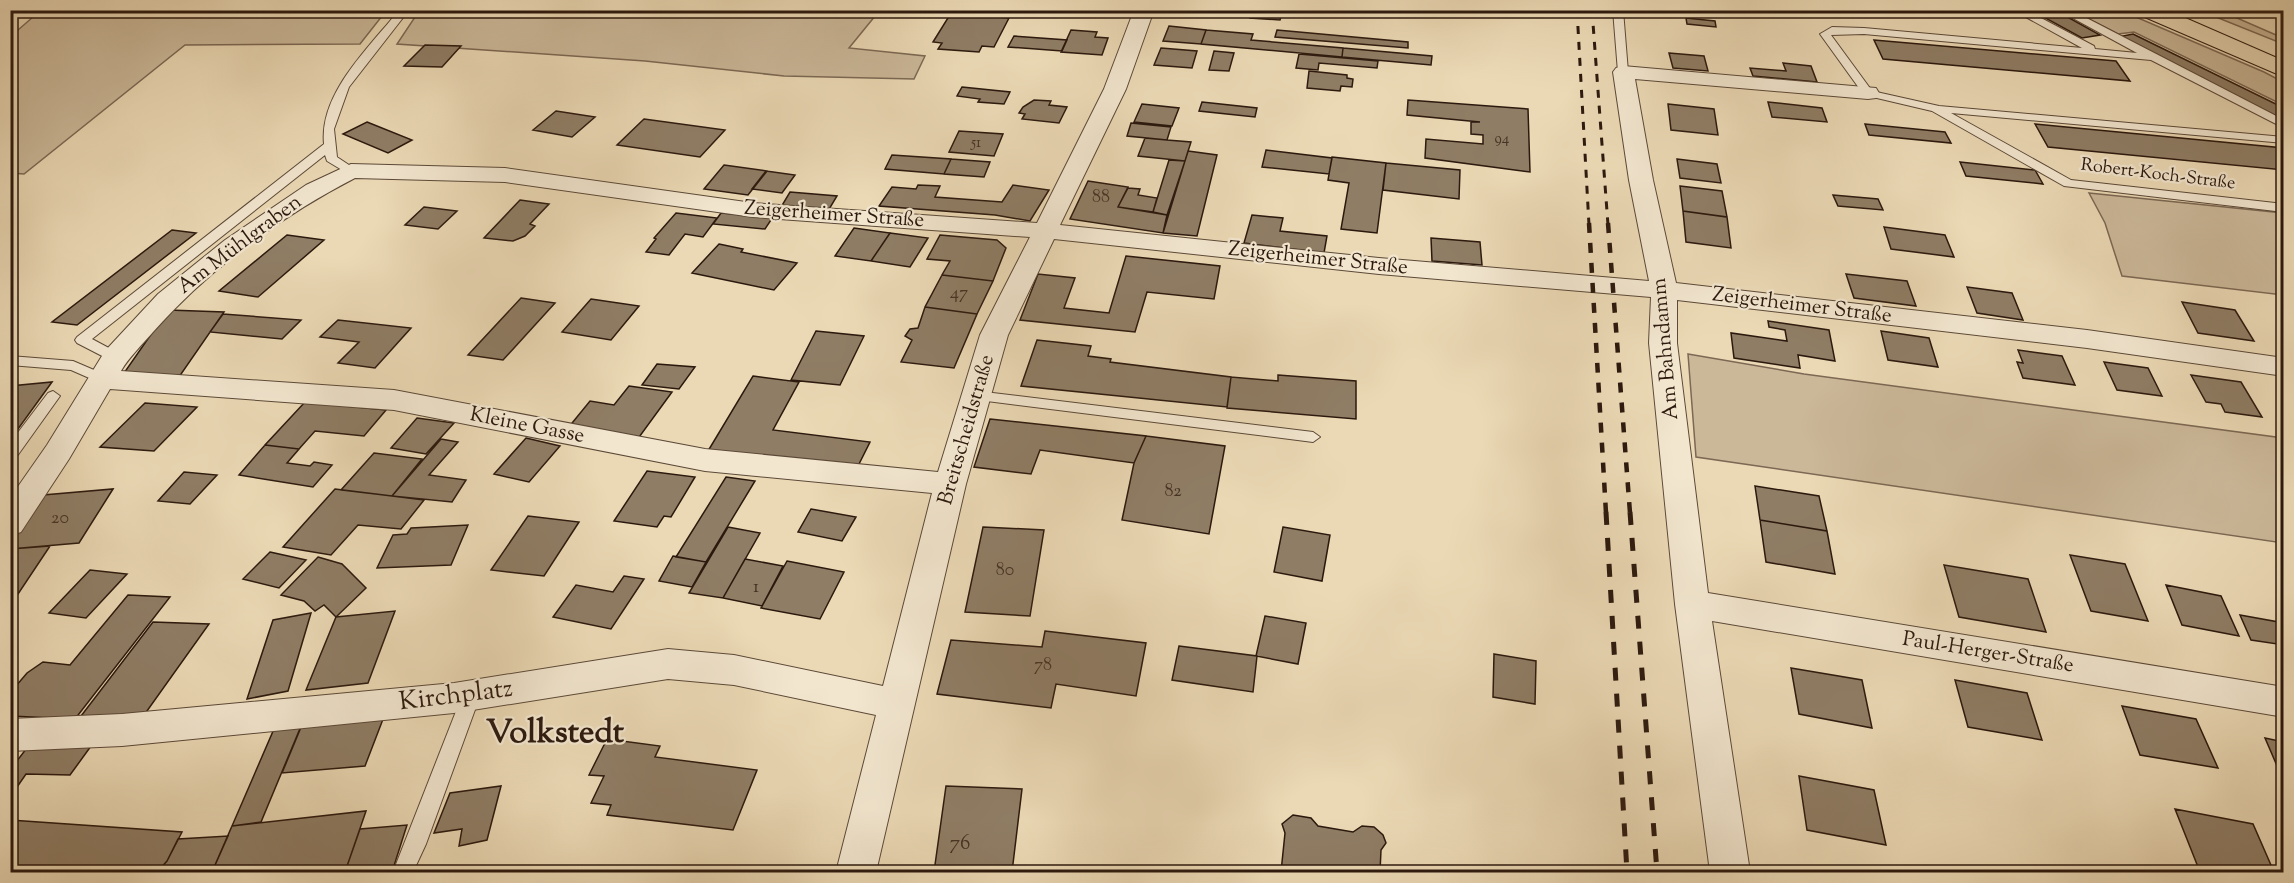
<svg xmlns="http://www.w3.org/2000/svg" width="2294" height="883" viewBox="0 0 2294 883" font-family="'Sorts Mill Goudy',serif">
	<style>
		.green { fill: #cbb899; stroke: #7c6854; stroke-width: 1.5 }
		.building { fill: #8f7d65; stroke: #2c190e; stroke-width: 1.5 }
		.lines { fill: none; stroke-linecap: round; stroke-linejoin: round }
		.lane-casing { stroke: #5c4938; stroke-width: 2 }
		.street-casing { stroke: #5c4938; stroke-width: 2 }
		.primary-casing { stroke: #2c190e; stroke-width: 2 }
		.lane { fill: #f2e6cf; fill-rule: evenodd }
		.street { fill: #f2e6cf; fill-rule: evenodd }
		.primary { fill: #ebd9b5; fill-rule: evenodd }
		.rail-far2 { stroke: #2c190e; stroke-width: 3; stroke-dasharray: 8 8; stroke-linecap: butt }
		.rail-far1 { stroke: #2c190e; stroke-width: 4.5; stroke-dasharray: 10 10; stroke-linecap: butt }
		.rail { stroke: #2c190e; stroke-width: 5; stroke-dasharray: 13 13; stroke-linecap: butt }
		.labels { text-anchor: middle; dominant-baseline: central; stroke-width: 4.5; stroke-linejoin: round; paint-order: stroke }
		.far-number-label { font-size: 15px; fill: #453224 }
		.far-street-label { font-size: 18px; fill: #2c190e; stroke: #f2e6cf }
		.number-label { font-size: 18px; fill: #453224 }
		.street-label { font-size: 21px; fill: #2c190e; stroke: #f2e6cf }
		.near-number-label { font-size: 21px; fill: #453224 }
		.near-street-label { font-size: 26px; fill: #2c190e; stroke: #f2e6cf }
		.near-district-label { font-size: 33px; font-weight: bold; fill: #2c190e; stroke: #f2e6cf }
	</style>
	<rect width="100%" height="100%" fill="#ebd9b5"/>
	<filter id="stains"><feTurbulence type="fractalNoise" baseFrequency=".00333" numOctaves="4"/><feColorMatrix values="0 0 0 0 .2 0 0 0 0 .09 0 0 0 0 .02 0 0 0 .5 -.17"/></filter>
	<radialGradient id="worn" r=".72"><stop offset=".6" stop-color="#630" stop-opacity="0"/><stop offset="1" stop-color="#630" stop-opacity=".3"/></radialGradient>
	<path class="green" d="M880,10L849,48L925,56L914,79L784,76L645,61L397,44L419,11Z
		M40,11V10L386,11L360,44L185,45L24,174L11,173V36Z
		M2073,11H2122L2264,72L2283,82V105L2134,32L2118,34Z
		M2201,11H2221L2283,38V44Z
		M2089,193L2283,213V295L2122,276L2105,223Z
		M1688,354L1804,374L2283,438V543L1696,457Z"/>
	<path class="building" d="M1071,10H1114L1110,17L1070,13Z
		M1175,10H1214L1211,17L1174,14Z
		M1252,10H1283L1280,20L1250,18Z
		M2031,10H2055L2100,35L2082,38Z
		M951,13L1009,18L994,47L982,46L979,52L938,49L942,43L933,42Z
		M1686,18L1715,21L1716,27L1687,24Z
		M1169,26L1206,30L1201,44L1163,41Z
		M1071,30L1097,32L1095,37L1108,38L1102,55L1061,52Z
		M1206,30L1253,34L1251,40L1343,48L1342,57L1201,44Z
		M1277,30L1408,42V48L1275,37Z
		M2133,34L2284,108V120L2118,37Z
		M1014,36L1067,40L1062,51L1008,47Z
		M1874,40L2116,61L2130,81L1883,59Z
		M425,45L461,46L442,67L404,66Z
		M1161,48L1197,51L1192,68L1154,65Z
		M1343,48L1432,56L1431,65L1342,57Z
		M1214,51L1234,53L1229,71L1209,70Z
		M1669,53L1704,56L1708,71L1673,68Z
		M1299,54L1378,61L1377,68L1319,63L1318,70L1296,68Z
		M1783,63L1811,66L1817,82L1753,76L1750,68L1786,71Z
		M1309,71L1347,75V78L1353,79L1352,87L1341,86L1340,91L1307,88Z
		M962,87L1010,92L1004,104L978,102L980,99L957,96Z
		M1034,100L1051,101L1049,105L1067,107L1059,123L1022,119L1025,114L1019,113L1023,107Z
		M1408,100L1528,109L1530,172L1425,158L1426,139L1483,144V135L1471,134V122H1480L1407,115Z
		M1202,102L1257,108L1255,117L1199,111Z
		M1768,102L1822,108L1827,122L1772,117Z
		M1142,104L1179,108L1172,126L1134,122Z
		M1668,104L1714,109L1718,135L1671,130Z
		M556,111L595,117L572,137L533,130Z
		M644,119L725,130L700,157L617,145Z
		M367,122L412,140L388,153L343,134Z
		M1131,123L1171,127L1167,140L1127,136Z
		M1865,124L1945,132L1951,143L1869,135Z
		M2035,124L2284,148V170L2048,147Z
		M959,131L1003,134L994,156L949,152Z
		M1145,138L1167,140L1191,142L1185,161L1138,156Z
		M1266,150L1332,158L1329,174L1262,167Z
		M1188,151L1217,155L1197,236L1163,233Z
		M892,155L951,159L944,174L885,169Z
		M1332,157L1386,163L1377,233L1341,229L1349,183L1328,180Z
		M951,159L990,162L984,177L944,174Z
		M1677,159L1717,164L1721,183L1680,178Z
		M1169,160L1185,161L1167,215L1153,212Z
		M1960,162L2035,170L2043,184L1966,176Z
		M1386,163L1460,170L1459,199L1383,190Z
		M724,165L767,171L748,195L704,189Z
		M766,171L795,175L782,193L752,189Z
		M1088,181L1128,187L1118,207L1167,215L1163,233L1070,219Z
		M918,185L940,186L935,197L1002,202L1013,185L1049,190L1030,221L995,215L879,206L892,187L916,189Z
		M1680,186L1722,191L1727,217L1683,211Z
		M1128,188L1140,189L1138,195L1157,198L1153,212L1118,207Z
		M790,192L837,196L828,211L781,207Z
		M1833,195L1878,199L1883,210L1838,206Z
		M520,200L549,204L530,224L535,226L525,236L513,241L484,238Z
		M424,207L457,211L438,229L405,225Z
		M1683,211L1727,217L1731,248L1686,242Z
		M676,213L717,218L703,237L685,234L669,255L646,252L656,239L654,238Z
		M721,213L773,217L765,229L713,224Z
		M1252,215L1283,218L1280,231L1327,236L1324,253L1244,243Z
		M1884,227L1945,235L1954,257L1891,249Z
		M854,228L890,233L871,261L835,256Z
		M172,230L196,233L77,325L52,322Z
		M890,233L928,238L910,267L871,261Z
		M287,235L324,240L258,297L219,291Z
		M940,235L997,240L1006,248L993,281L942,275L950,261L927,259Z
		M1431,238L1480,242L1482,265L1432,261Z
		M719,244L743,249L741,252L797,263L774,290L692,273Z
		M1126,256L1220,266L1214,299L1147,292L1135,332L1020,320L1038,274L1075,278L1064,308L1109,313Z
		M1846,274L1907,281L1916,306L1854,298Z
		M942,275L993,281L977,314L925,307Z
		M1967,287L2012,293L2023,320L1977,313Z
		M521,298L555,303L503,360L468,355Z
		M591,299L639,306L611,340L562,332Z
		M2182,302L2235,310L2254,341L2198,333Z
		M925,307L977,314L954,368L901,362L912,340L905,336L910,329L918,328Z
		M168,310L224,312L179,377L124,373Z
		M223,314L301,320L282,339L210,332Z
		M338,320L411,328L375,368L338,363L359,342L320,337Z
		M1768,321L1829,330L1835,361L1798,355L1800,368L1734,358L1731,333L1787,341L1785,330L1769,327Z
		M816,331L864,336L840,385L791,380Z
		M1881,331L1929,338L1938,367L1888,360Z
		M1037,340L1091,346L1088,356L1111,359L1110,362L1231,377L1227,407L1021,386Z
		M2018,350L2062,356L2075,385L2023,378L2017,362L2023,363Z
		M2104,362L2148,368L2162,396L2117,390Z
		M657,364L695,367L679,389L642,385Z
		M1278,375L1356,381V419L1227,408L1231,377L1278,381Z
		M2191,375L2241,382L2262,417L2225,412L2221,404L2206,402Z
		M753,376L799,382L773,430L870,442L856,470L708,451Z
		M52,382L10,440V386Z
		M629,386L672,392L637,440L568,428L590,401L614,405Z
		M305,402L386,410L364,436L315,431L299,449L265,445Z
		M145,403L197,407L154,451L100,447Z
		M417,418L454,423L426,454L391,448Z
		M990,419L1046,425L1146,436L1134,463L1040,450L1031,474L974,467Z
		M1146,436L1225,446L1209,534L1122,520L1134,463Z
		M526,438L560,446L529,482L494,474Z
		M441,439L458,442L429,475L466,480L452,502L392,496Z
		M265,445L299,449L287,463L310,466L314,462L332,465L313,487L239,475Z
		M374,453L422,459L392,496L341,490Z
		M647,471L695,477L671,517L664,516L657,527L614,521Z
		M184,472L217,475L190,504L158,501Z
		M726,477L755,481L706,562L676,557Z
		M1755,486L1819,496L1827,531L1760,520Z
		M113,489L79,543L10,549V542L43,495Z
		M335,489L392,496L424,500L401,529L358,525L331,555L283,547Z
		M811,509L856,517L842,541L798,532Z
		M528,516L579,522L544,576L491,570Z
		M1760,520L1827,531L1835,574L1766,562Z
		M468,525L451,565L377,568L393,535L407,534L411,528Z
		M728,527L760,533L723,598L689,593Z
		M983,527L1044,530L1030,616L965,612Z
		M1283,527L1330,535L1322,581L1274,572Z
		M50,546L10,606V549Z
		M270,552L306,560L279,588L243,579Z
		M2070,555L2125,564L2148,621L2091,611Z
		M673,556L706,562L692,587L659,581Z
		M318,557L342,564L366,588L336,617L324,605L315,611L304,601L281,595Z
		M745,559L783,566L762,606L723,598Z
		M787,561L844,572L820,619L761,608Z
		M1944,565L2028,579L2046,632L1959,617Z
		M90,570L127,574L86,618L49,613Z
		M624,576L644,579L611,629L553,617L576,585L613,592Z
		M2166,585L2221,596L2239,636L2182,625Z
		M128,595L170,597L75,719L10,716V693L27,673L43,662L70,665Z
		M395,611L368,683L306,690L336,617Z
		M311,613L288,691L247,699L273,620Z
		M2240,615L2284,623V645L2251,640Z
		M1265,616L1306,623L1298,664L1256,656Z
		M153,622L209,624L142,718L81,716Z
		M1045,631L1146,643L1136,696L1056,684L1051,708L937,694L951,640L1042,647Z
		M1179,646L1257,656L1253,692L1172,680Z
		M1494,654L1536,661L1535,704L1493,697Z
		M1791,668L1862,680L1872,728L1799,714Z
		M1955,680L2027,693L2042,740L1968,727Z
		M2122,706L2196,719L2218,768L2140,755Z
		M385,714L365,766L282,773L304,720Z
		M304,719L261,822L232,826L277,722Z
		M2265,738L2284,742V782Z
		M607,739L660,746L655,757L757,770L733,830L607,815L611,805L591,803L604,776L589,775Z
		M33,740L94,742L70,775L26,774L15,790H10V770Z
		M1799,776L1874,790L1886,845L1807,830Z
		M501,786L487,840L459,846L462,829L434,833L450,793Z
		M946,786L1022,789L1012,872H934Z
		M2175,809L2253,824L2274,872H2200Z
		M366,811L345,872H212L232,826Z
		M1293,815L1311,818L1318,826L1353,832L1362,826L1374,827L1383,835L1386,843L1381,850L1380,872H1281L1285,833L1282,824Z
		M10,820L182,832L167,861L157,872H10Z
		M407,825L392,872H342H345L360,829Z
		M228,836L212,872H157L167,861L178,839Z"/>
	<g class="lines">
		<g class="lane-casing">
			<path id="lane" d="M399,10H409L349,87L334,129L337,157L355,169V173H347L327,161L325,155L92,339L120,354L122,357L120,360H110L77,343L75,340L77,337L324,144C319,93 369,48 399,10Z
				M1613,10H1623L1628,72L1623,75L1618,72Z
				M2013,10H2026L2094,46L2095,49L2137,53L2058,10H2071L2284,120V128L2151,60L1864,34L1831,35L1872,91L1939,106L2284,137V143L1951,113L2071,180L2284,204V212L2064,186L1932,111L1864,95L1820,34L1832,27L1864,28L2082,48Z
				M10,356L73,361L108,376L110,379L103,384L71,370L10,365Z
				M53,391L60,396L15,459L10,460V443L48,393Z
				M976,391L1313,432L1320,437L1313,442L971,399L969,396Z
				M471,688L477,691L480,696L426,844L413,872H393L462,696L465,691Z"/>
		</g>
		<g class="street-casing">
			<path id="street" d="M1134,10H1154L1126,89L1060,225L1379,258L1649,281L1629,180L1613,72L1616,68L1623,66L1876,88L1879,93L1876,98L1868,99L1635,79L1653,180L1676,283L2087,330L2284,358V376L2087,348L1677,300V343L1708,593L2284,687V717L1712,621L1750,872H1710L1675,604L1649,343L1651,297L1379,274L1054,239L1008,335L966,484L876,872H836L876,715L734,685L668,679L454,713L122,746L10,751V719L122,714L454,683L668,649L734,655L883,686L932,493L705,471L394,410L110,389L69,459L21,532L10,536V498L47,445L105,351L158,294L225,240L306,185L351,164L505,168L753,203L1037,223L1104,89ZM355,178L505,182L753,217L1030,237L980,335L938,472L705,449L394,390L121,371C129,357 142,345 153,332C208,270 281,216 355,178Z"/>
		</g>
		<g class="primary-casing">
			<path id="primary" d="M2138,10H2167L2284,61V77L2140,15Z"/>
		</g>
		<use href="#lane" class="lane"/>
		<use href="#street" class="street"/>
		<use href="#primary" class="primary"/>
		<path class="rail-far2" d="M1577,10L1589,225
			M1592,10L1608,225"/>
		<path class="rail-far1" d="M1589,223L1606,513
			M1608,223L1630,513"/>
		<path class="rail" d="M1606,512L1627,872
			M1630,512L1657,872"/>
	</g>
	<g class="labels">
		<g class="far-number-label">
			<text x="1502" y="139">94</text>
			<text x="976" y="143">51</text>
		</g>
		<g class="far-street-label">
			<text transform="translate(2158 175) rotate(7)">Robert-Koch-Straße</text>
		</g>
		<g class="number-label">
			<text x="1101" y="198">88</text>
			<text x="959" y="294">47</text>
			<text x="1173" y="492">82</text>
			<text x="60" y="519">20</text>
			<text x="1005" y="571">80</text>
			<text x="756" y="588">1</text>
			<text x="1043" y="666">78</text>
		</g>
		<g class="street-label">
			<text transform="translate(834 215) rotate(4)">Zeigerheimer Straße</text>
			<text transform="translate(240 245) rotate(-37)">Am Mühlgraben</text>
			<text transform="translate(1318 259) rotate(6)">Zeigerheimer Straße</text>
			<text transform="translate(1802 306) rotate(7)">Zeigerheimer Straße</text>
			<text transform="translate(1666 349) rotate(-95)">Am Bahndamm</text>
			<text transform="translate(527 426) rotate(11)">Kleine Gasse</text>
			<text transform="translate(967 430) rotate(-74)">Breitscheidstraße</text>
			<text transform="translate(1988 653) rotate(9)">Paul-Herger-Straße</text>
		</g>
		<g class="near-number-label">
			<text x="960" y="844">76</text>
		</g>
		<g class="near-street-label">
			<text transform="translate(456 696) rotate(-7)">Kirchplatz</text>
		</g>
		<g class="near-district-label">
			<text x="555" y="734">Volkstedt</text>
		</g>
	</g>
	<rect width="2294" height="883" fill="none" stroke="#ebd9b5" stroke-width="36"/>
	<rect x="12" y="12" width="2270" height="859" fill="none" stroke="#2c190e" stroke-width="3"/>
	<rect x="18" y="18" width="2258" height="847" fill="none" stroke="#2c190e" stroke-width="1.5"/>
	<rect width="100%" height="100%" filter="url(#stains)"/>
	<rect width="100%" height="100%" fill="url(#worn)"/>
</svg>
